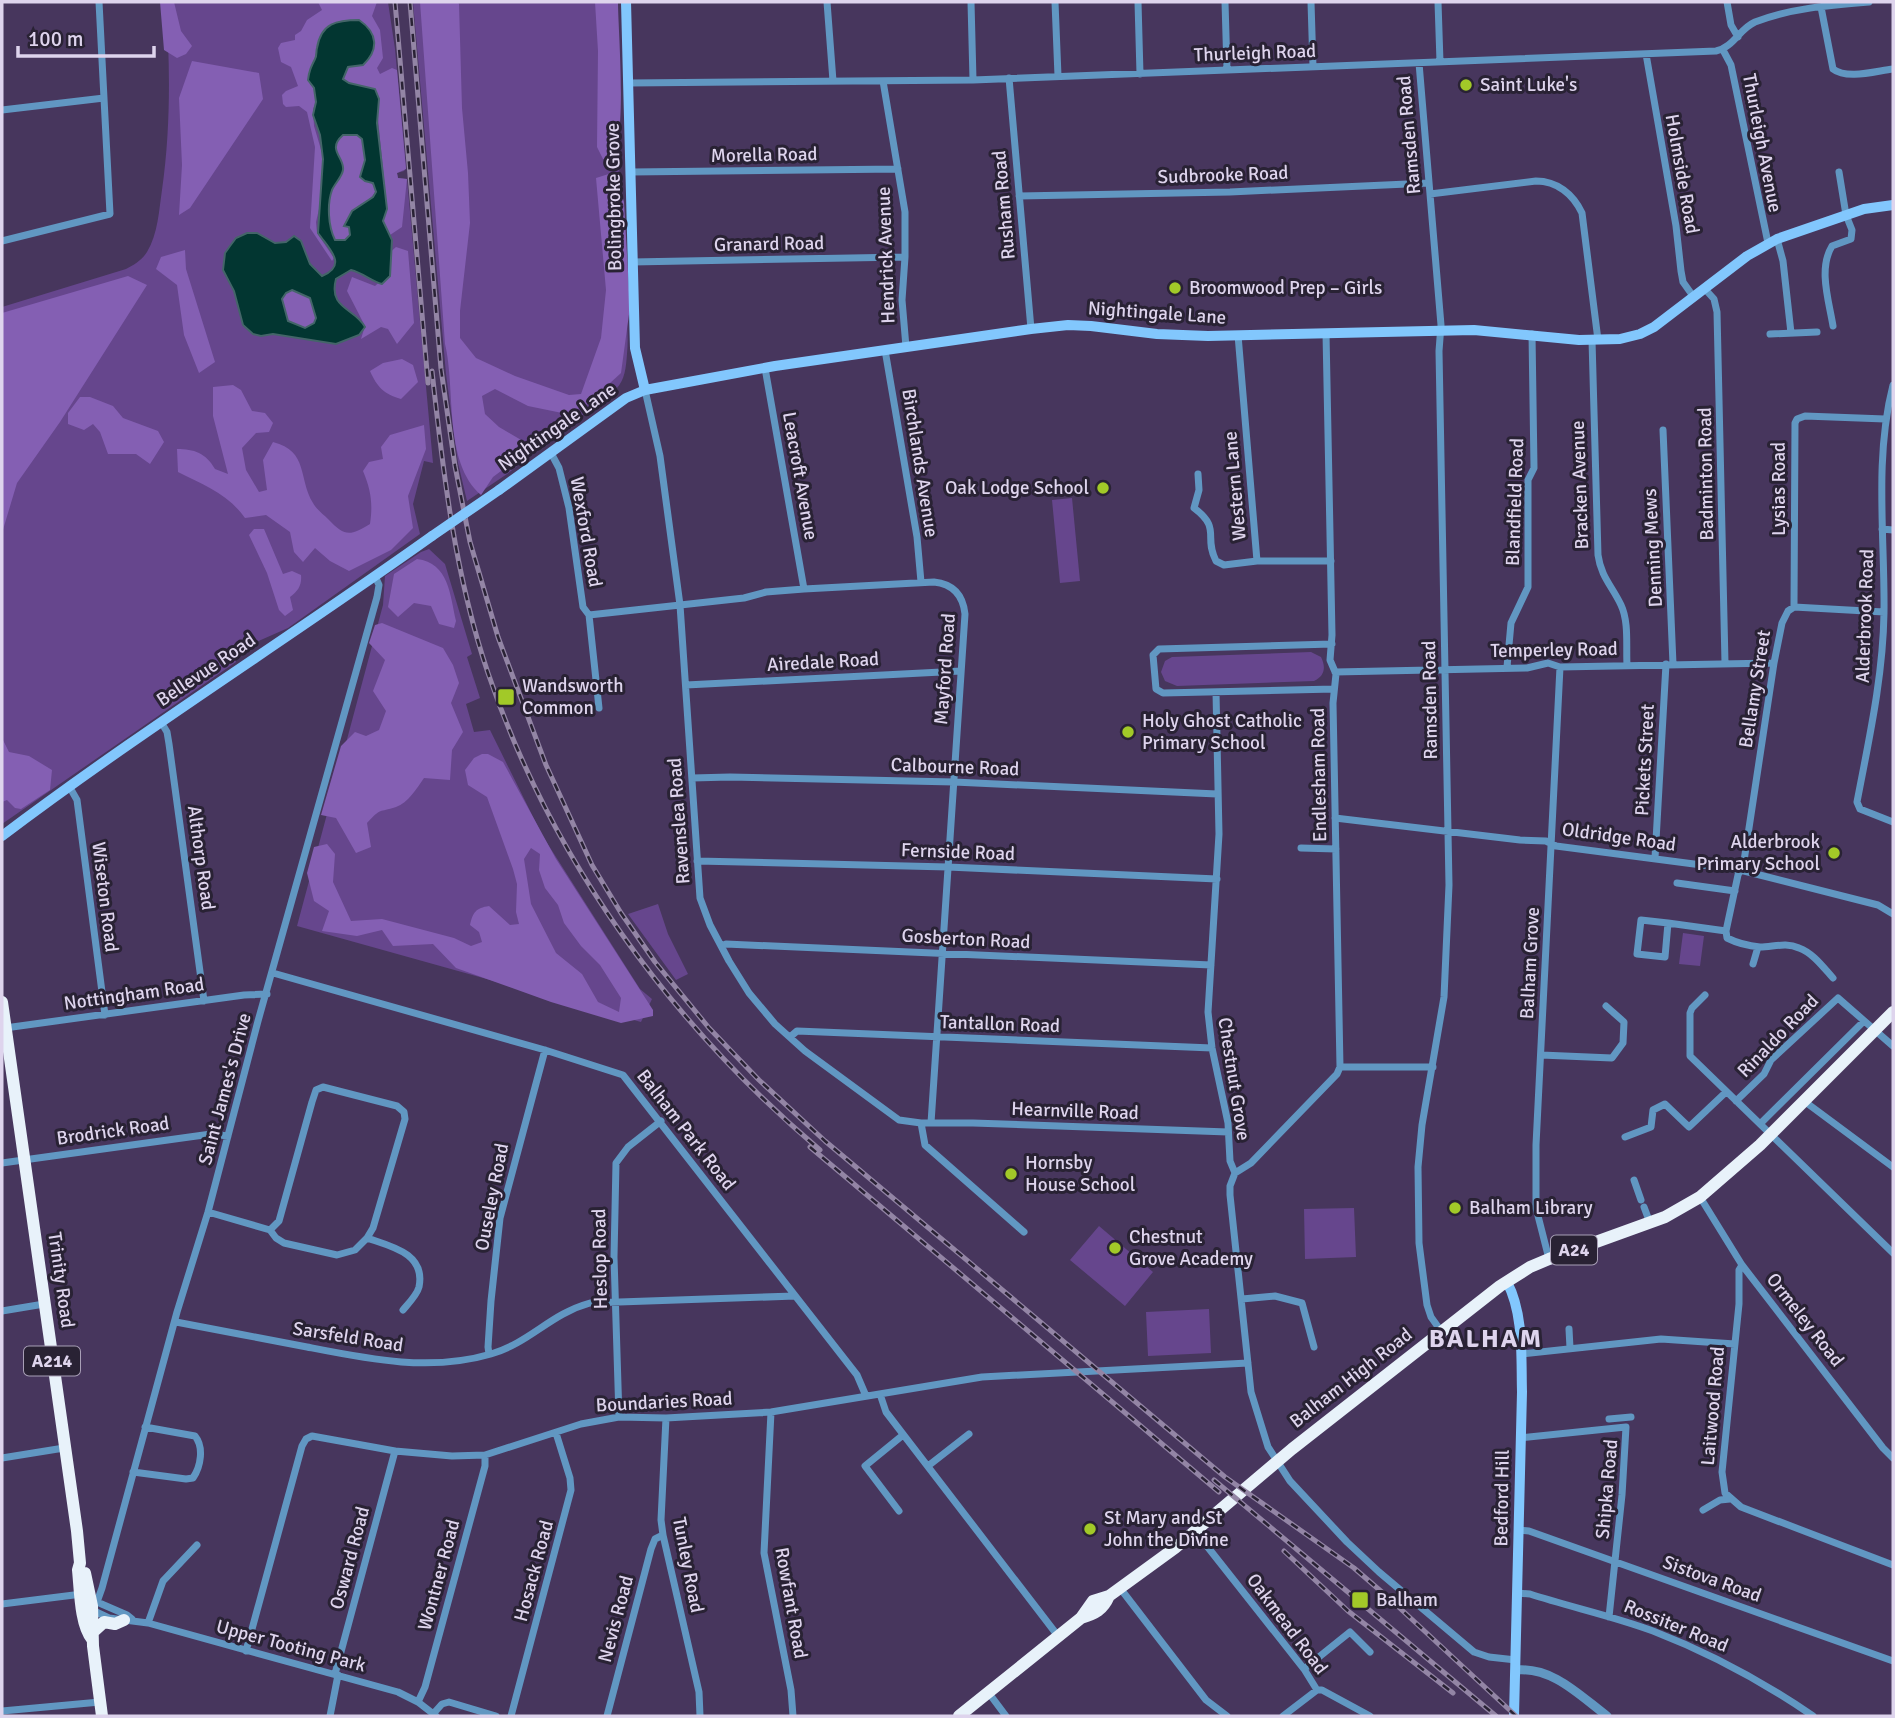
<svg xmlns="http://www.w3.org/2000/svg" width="1895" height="1718" viewBox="0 0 1895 1718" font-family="Signika,sans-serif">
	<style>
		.green { fill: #66468d }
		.forest { fill: #845fb3; fill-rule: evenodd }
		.water { fill: #023631; stroke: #446569; stroke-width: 2; fill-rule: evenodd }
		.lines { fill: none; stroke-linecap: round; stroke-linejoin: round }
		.minor { stroke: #6197c2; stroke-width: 7 }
		.tertiary { stroke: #6197c2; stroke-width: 9 }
		.secondary { stroke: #82c7fd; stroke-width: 10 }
		.trunk { stroke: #e8f2fa; stroke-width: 12 }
		.rail-casing { stroke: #9385a5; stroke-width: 5 }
		.rail { stroke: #292234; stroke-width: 2.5; stroke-dasharray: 8; stroke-linecap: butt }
		.secondary-bridge { stroke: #82c7fd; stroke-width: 10 }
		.poi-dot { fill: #a2c928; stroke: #292234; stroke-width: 2.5 }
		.labels { text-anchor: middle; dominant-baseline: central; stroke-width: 6; stroke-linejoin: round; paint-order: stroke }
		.shield { fill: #292234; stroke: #a89fb6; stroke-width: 2 }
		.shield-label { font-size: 18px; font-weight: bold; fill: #ded4ed }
		.street-label { font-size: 19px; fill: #ded4ed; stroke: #292234 }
		.poi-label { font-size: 19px; fill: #ded4ed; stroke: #292234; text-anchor: start }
		.district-label { font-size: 26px; font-weight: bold; letter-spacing: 2px; fill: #ded4ed; stroke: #292234 }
	</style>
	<rect width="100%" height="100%" fill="#47365d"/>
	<path class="green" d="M166,2H388L395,49L406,168L404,171L397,173L398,178L407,179L433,463L424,461L413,504L420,534L288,628L254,643L235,659L236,662L2,824V307L126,269C134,265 142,260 147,252C158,234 159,210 162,190C171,127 170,65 166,2Z
		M413,2H612C616,87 620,173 622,258C622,290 630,323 627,354C626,367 625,380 616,389L507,474L467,501L458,463L446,374Z
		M1072,498L1080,581L1060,583L1052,500Z
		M429,549L445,564L472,654L467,657L480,698L466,704L474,732L490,730L542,835L640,989L652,999L641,1022L297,926L383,605L385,576L421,552Z
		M1311,652L1321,657C1326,667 1325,676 1314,681L1177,686L1165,681L1161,672L1165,661L1172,657Z
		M658,904L668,934L688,974L676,980L628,914Z
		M1683,933L1704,936L1700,966L1679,964Z
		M1354,1208L1356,1257L1305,1259L1304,1209Z
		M1099,1226L1153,1272L1125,1306L1070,1260Z
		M1209,1309L1211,1353L1148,1356L1146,1312Z"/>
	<path class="forest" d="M160,2H174L181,31L192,46L186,54L177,58L164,50Z
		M318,2H377L372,16L380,30L383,58L377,68L380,74L392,68L397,70L406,169L397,173L398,178L407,179L402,227L390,235L383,221L387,209L375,89L349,83L343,79L348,67L371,32L326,29L317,47L310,84L314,88L316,102L313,109L314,126L322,153V196L316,222L317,233L334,258L332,261L310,228L315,147L307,112L299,106L286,107L283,104L282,95L286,91L298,86L291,67L281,62L278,48L281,43L295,40V35L301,31L307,20L322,10Z
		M420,2H458L459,4L462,108L468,173L470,223L460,311V338L476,358L515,376L569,395L581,394L601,338L606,290L596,178L615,172L624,202L630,307L621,373L586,405L567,414L528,406L495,389L482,396L485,414L499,427L533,447L493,477L481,495C443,462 456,389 445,344Z
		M595,2H618C618,31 628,141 611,159H603L597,147L598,51Z
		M192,61L259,73L263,99L190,208L179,215L182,165L179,98Z
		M343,135H357L362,139L370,182L376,188C374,200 363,201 355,209C350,214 347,219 344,225L349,227L350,235L345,240H334C328,226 327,204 332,190C335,183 342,177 343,170C344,157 326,149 343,135Z
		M396,247L408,251L414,323L397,344L388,329L381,327L361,339L365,326L347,291L352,277L375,286L386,276L387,255Z
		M185,250L186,269L215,362L199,373L184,335L177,285L156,269L161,257Z
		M128,276L147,285L60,422L17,483L2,533V313Z
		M292,290L310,298L316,318L314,323L305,328L287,320L282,299L285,293Z
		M402,359L413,365L418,382L401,399C384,394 377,387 370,371L383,363Z
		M233,385L241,390L252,411L265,413L273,423L269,432L256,433L242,448L246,470L259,492L267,490L263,460L273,442C309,451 298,479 313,503C316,509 323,514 328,519C345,537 350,536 370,524C373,504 371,490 363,471L369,462L383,459L381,447L390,435L424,425L426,449L408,496L413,528L391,550L349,571L330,561L315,548L303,562L294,552L290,532L266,515L245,518C228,494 204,485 178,472L177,449C194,449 206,453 215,469L228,474L213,416V387Z
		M80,397H90L113,406L123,418L158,431L164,442L150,464L136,454H108L100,432L93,424L84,430L68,424V413Z
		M254,529H264L283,574L292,571L301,575C302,585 298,591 290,597L293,610L285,616L279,610L267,573L249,535Z
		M417,559C449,563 450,595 456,621L454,628L439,624L431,606L414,603L398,617L388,607L394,574Z
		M382,623L443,648L453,665L459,683L451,703L463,732L452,750L450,780L424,778C417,788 408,803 396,807C378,813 382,807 367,823L371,847L356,853L336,818L321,815L341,746L355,732L366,736L379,730L386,711L373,691L385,660L369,643L375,625Z
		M2,738L9,752L29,756L52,770L50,790L21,809L15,808L7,800L2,802Z
		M482,754H488L503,762L556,859L653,1010V1016L621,1023L551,1002L456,968L433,944L393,946L382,930L357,936L322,931L329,911L314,901L307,873L314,847L327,844L335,854L333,882L351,921L382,919L454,938L471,946L482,942L479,932L470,925C473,912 476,908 489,906L510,925L519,924L516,912L517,884L513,869L487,797L468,785L465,770L474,758ZM531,848L540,854L539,870L545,888L558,905L564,923L581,946L600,965L621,998L619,1012L598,1002L582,974L556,953L531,904L524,859Z"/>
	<path class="water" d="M359,20C378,33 379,50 363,65L348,67L343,79L349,83L375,89L379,99L377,123L387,209L383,221L392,240L390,276L382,284C371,281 363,273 351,270L336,279C328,309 355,308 365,327L359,335L336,344L273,334L261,336L253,334L243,325L234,291L223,270L225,253L230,246L236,238L247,233H257L275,243L286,242L294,236L301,241L310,264L322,276C349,265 328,248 318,233L323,159L320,135L313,115L316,102L314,88L308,80C309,71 311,67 315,59C317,56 316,51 317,48C321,23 337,20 359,20ZM343,135H357L362,139L365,160L360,177L365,181L373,183L376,192L373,197L352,211L344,226L349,227L350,235L345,240H335C328,226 327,204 332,190C335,183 342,177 343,170C345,157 326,150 343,135ZM292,290L310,298L316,318L314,323L305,328L288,321L282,299L286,293Z"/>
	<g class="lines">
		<path class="minor" d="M827,2L833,81
			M971,2L973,80
			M1055,2L1058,76
			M1138,2L1140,74
			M1225,2L1227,70
			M1311,2L1313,67
			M1438,2L1440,62
			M1727,2L1731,25L1738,37
			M1821,7L1833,69C1847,80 1876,71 1893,69
			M1723,50L1731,65L1768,243
			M1646,54L1676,226L1681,271L1683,282L1693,296
			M1419,63L1441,325L1439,351L1449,885L1444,997L1422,1125L1418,1167L1419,1243L1427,1305L1431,1317L1441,1331
			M1009,78L1031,329
			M883,81L905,212V257L902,300L906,347
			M629,83L973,80L1716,51C1734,47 1739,29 1755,22C1791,8 1832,5 1869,2
			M2,110L104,98
			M631,172L898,169
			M1430,194L1536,181C1557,181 1573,194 1582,213L1598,340
			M1019,196L1230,192L1429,183
			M1777,239L1783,261L1791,333
			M2,241L110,214L99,2
			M632,262L905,257
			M1704,288L1714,299L1717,312L1725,663
			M1833,326C1829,301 1818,269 1832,246L1851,239L1852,230L1846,215L1839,172
			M1770,334L1817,332
			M1238,335L1257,561H1331
			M1592,340L1598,555C1601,577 1612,586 1621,605C1629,622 1626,646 1627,665
			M885,350L917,537L921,582
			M765,368L804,589
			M1893,385C1874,459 1885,538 1884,613C1883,677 1869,739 1857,802L1860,809L1893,822
			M645,390L660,456L680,605L700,898L710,925L729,961L749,993L775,1024L805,1051L899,1120L921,1123H973L1228,1132
			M1663,430L1673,664
			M551,453L559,468L569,508L583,607L589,615
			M1198,474L1199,490L1194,508C1222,529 1203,536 1216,561L1224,565L1257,561
			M1882,529L1893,530
			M1794,607L1795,423L1797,419L1805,416L1885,419
			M589,615L744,598L766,592L804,589L934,582C953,584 963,595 965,614L931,1123
			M589,615L599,708
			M1332,644L1159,649L1153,655L1156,689L1163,693L1334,689
			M1507,667L1511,623L1528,587V480L1534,468L1532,334
			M1335,672L1527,668L1548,663L1560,667L1774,663
			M686,685L961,671
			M1216,692L1219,834L1208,1012L1212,1048L1228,1123L1230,1161L1235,1173L1230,1186V1195L1251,1392L1268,1447L1290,1481L1347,1542L1379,1572L1474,1652L1489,1657L1516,1660
			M161,722L167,732L169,744L204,1001
			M692,778L730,777L954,782L1217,794
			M69,786L77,800L105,1015
			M1335,818L1520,840L1546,841L1556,846L1740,870L1878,905L1893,914
			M1301,848L1336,849
			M1655,858L1666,664
			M697,861L948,867L1217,879
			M1677,883L1735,891
			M1668,923L1641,920L1637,954L1665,957L1668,923L1726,931L1738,875L1744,861L1774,663L1782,623L1788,611L1794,607L1884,612
			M1726,931L1727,938C1737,943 1749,946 1760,947C1773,947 1786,942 1799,948C1813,953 1823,967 1833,978
			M721,946L726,944L1211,965
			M1753,964L1758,947
			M273,973L545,1050L623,1075L857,1375L866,1396
			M1705,995L1692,1008L1690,1013V1056L1893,1253
			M5,1028L244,995L267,994
			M790,1037L797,1031L1212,1048
			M1541,1055L1612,1058L1623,1043L1624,1022L1606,1006
			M1340,1067H1433
			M323,1087L397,1106L404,1112L405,1119L373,1228L367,1238L355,1250L337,1255L284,1243L276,1238L270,1230L279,1221L312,1102L316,1090Z
			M1736,1101L1764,1074L1771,1060L1838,998L1893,1046
			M1804,1101L1893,1167
			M921,1123L925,1145L1024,1232
			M1760,1124L1864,1021
			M1625,1137L1651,1127L1653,1110L1665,1104L1689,1127L1726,1092
			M2,1163L211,1134L228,1136
			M1235,1173L1251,1163L1337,1074L1340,1067L1333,703L1336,674L1330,660L1332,635L1326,333
			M1634,1180L1641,1200
			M1700,1197L1742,1265L1883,1448L1893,1458
			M1644,1207L1650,1223
			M208,1212L270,1230
			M367,1238C390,1246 426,1253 419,1287C417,1295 408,1304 403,1310
			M1549,1259L1536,1208V1145L1560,667
			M1742,1265L1739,1270V1304L1722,1472L1725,1493L1741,1507L1893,1565
			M1242,1299L1275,1296L1302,1303L1314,1347
			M2,1311L44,1304
			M176,1322C220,1330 263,1339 307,1347C368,1359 430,1372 491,1354C531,1342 550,1314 590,1303L795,1296
			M1569,1329L1570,1348
			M489,1354L488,1347L491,1301L500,1218L545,1050
			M1521,1354L1661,1339L1735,1344
			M880,1394L886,1412L1058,1636
			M771,1412L764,1553L791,1690L793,1716
			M619,1417L614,1257L616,1163L628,1147L661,1121
			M666,1418L661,1520L663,1535L699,1692L700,1716
			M1609,1419L1631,1417
			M1520,1438L1626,1427L1622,1495L1609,1617
			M2,1458L64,1448
			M928,1466L969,1434
			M133,1472L186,1479L193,1478C201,1466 204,1447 195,1436L145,1427
			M1703,1510L1720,1500L1730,1499
			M899,1511L865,1466L903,1435
			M1519,1530L1529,1531L1893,1661
			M1195,1531L1304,1669L1317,1690H1322L1370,1716
			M1120,1588L1206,1700L1227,1716
			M1517,1593L1530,1594C1570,1607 1613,1616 1653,1631C1710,1653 1762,1681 1813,1716
			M97,1602L127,1615L132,1619
			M2,1604L82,1594
			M93,1606L97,1602L102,1588L177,1312L208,1212L258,1021L377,597L379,585L375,576
			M92,1610L109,1618L148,1623L398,1692L418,1702L436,1716
			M148,1623L163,1581L197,1545
			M246,1651L302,1446L306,1439L312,1436L395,1451L452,1456L485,1455L581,1424L619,1417L666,1418L771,1412L982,1377L1248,1363
			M1304,1669L1350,1632L1370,1652
			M335,1674L395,1451
			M988,1692L1006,1716
			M418,1702L425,1687L485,1466V1455
			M2,1711L100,1702
			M433,1714L442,1704L449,1702L496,1716
			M330,1716L338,1675
			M511,1716L571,1490L570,1478L556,1433
			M607,1716L651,1549L655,1539L663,1535
			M1283,1716L1317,1690"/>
		<path class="tertiary" d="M1516,1670C1553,1667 1579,1695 1607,1716"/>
		<path class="secondary" d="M626,2L635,348L645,390
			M499,490L626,398L645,390L775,366L1031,329L1068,325L1091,326L1157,334L1208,336L1474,330L1579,340L1620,339L1640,334L1654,327L1747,256L1777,239L1864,209L1893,205
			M2,836C141,731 289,638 432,536
			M1507,1282C1524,1314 1521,1357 1522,1392L1514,1716"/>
		<path class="trunk" d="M2,1002L77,1531L80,1563L78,1570C80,1588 80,1625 92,1639
			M85,1573L92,1606L93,1646L102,1716
			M1081,1618L1093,1601L1109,1596L1175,1548L1292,1449L1500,1286L1530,1267L1549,1259L1665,1217L1700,1197L1760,1145L1893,1012
			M93,1632L104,1622L115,1624L124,1620
			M959,1716L1081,1618C1095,1614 1103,1610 1109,1596"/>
		<g class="rail-casing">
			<path id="rail" d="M395,2L428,383
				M410,2L441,369L455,466L470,542L498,637L546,765L592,865L621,913L655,962L709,1028L759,1080L825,1141L1225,1477L1354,1568L1390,1599L1516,1716
				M432,371C443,472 455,576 488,673C551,859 671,1024 820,1150
				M810,1147L1219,1492
				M1214,1480L1496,1716
				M1284,1551L1348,1611L1453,1693"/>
		</g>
		<use href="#rail" class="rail"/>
		<path class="secondary-bridge" d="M432,536L499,490"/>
	</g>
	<g class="poi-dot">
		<circle cx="1466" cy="85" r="7"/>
		<circle cx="1175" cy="288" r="7"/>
		<circle cx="1103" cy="488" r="7"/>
		<rect x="497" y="688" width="18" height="18" rx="3.5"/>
		<circle cx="1128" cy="732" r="7"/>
		<circle cx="1834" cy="853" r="7"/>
		<circle cx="1011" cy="1174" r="7"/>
		<circle cx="1455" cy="1208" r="7"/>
		<circle cx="1115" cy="1248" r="7"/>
		<circle cx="1090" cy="1529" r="7"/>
		<rect x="1351" y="1591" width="18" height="18" rx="3.5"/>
	</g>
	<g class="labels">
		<g class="shield">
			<rect x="1551" y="1235.5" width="46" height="29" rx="5"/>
			<rect x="24" y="1346.5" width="56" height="29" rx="5"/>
		</g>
		<g class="shield-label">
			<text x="1574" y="1250">A24</text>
			<text x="52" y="1361">A214</text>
		</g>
		<g class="street-label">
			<text transform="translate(1255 53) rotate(-2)">Thurleigh Road</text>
			<text transform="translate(1409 135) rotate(-95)">Ramsden Road</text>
			<text transform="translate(1762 143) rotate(79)">Thurleigh Avenue</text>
			<text transform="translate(764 155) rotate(-1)">Morella Road</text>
			<text transform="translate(1682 174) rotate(80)">Holmside Road</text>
			<text transform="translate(1223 175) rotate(-2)">Sudbrooke Road</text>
			<text transform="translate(614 197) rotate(-91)">Bolingbroke Grove</text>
			<text transform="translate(1004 205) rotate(-95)">Rusham Road</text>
			<text transform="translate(769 244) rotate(-1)">Granard Road</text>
			<text transform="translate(886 255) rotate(-92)">Hendrick Avenue</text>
			<text transform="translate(1157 313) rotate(4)">Nightingale Lane</text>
			<text transform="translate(557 427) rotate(-35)">Nightingale Lane</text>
			<text transform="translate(920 463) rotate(81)">Birchlands Avenue</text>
			<text transform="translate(1706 474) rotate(-91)">Badminton Road</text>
			<text transform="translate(800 476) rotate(80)">Leacroft Avenue</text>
			<text transform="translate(1580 485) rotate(-92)">Bracken Avenue</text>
			<text transform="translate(1235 486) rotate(-95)">Western Lane</text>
			<text transform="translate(1779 489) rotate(-90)">Lysias Road</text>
			<text transform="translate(1515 502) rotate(-88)">Blandfield Road</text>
			<text transform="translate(586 532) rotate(80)">Wexford Road</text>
			<text transform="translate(1653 548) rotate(-93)">Denning Mews</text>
			<text transform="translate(1865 616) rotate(-88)">Alderbrook Road</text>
			<text transform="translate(1554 650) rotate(-1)">Temperley Road</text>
			<text transform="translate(823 662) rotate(-3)">Airedale Road</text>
			<text transform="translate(945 669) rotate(-86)">Mayford Road</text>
			<text transform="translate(206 670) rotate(-34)">Bellevue Road</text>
			<text transform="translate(1755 689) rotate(-81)">Bellamy Street</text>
			<text transform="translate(1430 700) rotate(-91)">Ramsden Road</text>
			<text transform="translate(1645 760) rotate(-87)">Pickets Street</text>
			<text transform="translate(955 767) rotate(2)">Calbourne Road</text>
			<text transform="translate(1319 775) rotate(-91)">Endlesham Road</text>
			<text transform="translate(679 821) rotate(-94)">Ravenslea Road</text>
			<text transform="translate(1619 837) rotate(8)">Oldridge Road</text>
			<text transform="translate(958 852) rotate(2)">Fernside Road</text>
			<text transform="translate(201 858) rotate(82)">Althorp Road</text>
			<text transform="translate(105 897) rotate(83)">Wiseton Road</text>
			<text transform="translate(966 939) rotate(3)">Gosberton Road</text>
			<text transform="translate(1530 963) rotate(-87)">Balham Grove</text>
			<text transform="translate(134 994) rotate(-8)">Nottingham Road</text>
			<text transform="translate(1000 1024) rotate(2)">Tantallon Road</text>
			<text transform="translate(1778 1036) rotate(-46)">Rinaldo Road</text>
			<text transform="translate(1234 1079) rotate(81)">Chestnut Grove</text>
			<text transform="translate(225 1089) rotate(-75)">Saint James's Drive</text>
			<text transform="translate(1075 1111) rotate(2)">Hearnville Road</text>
			<text transform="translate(686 1130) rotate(52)">Balham Park Road</text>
			<text transform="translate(113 1131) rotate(-8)">Brodrick Road</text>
			<text transform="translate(492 1197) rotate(-79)">Ouseley Road</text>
			<text transform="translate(600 1259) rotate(-91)">Heslop Road</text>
			<text transform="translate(61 1280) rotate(82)">Trinity Road</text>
			<text transform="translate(1805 1320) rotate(52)">Ormeley Road</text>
			<text transform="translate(348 1337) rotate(9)">Sarsfeld Road</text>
			<text transform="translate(1351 1378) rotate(-38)">Balham High Road</text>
			<text transform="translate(664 1402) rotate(-3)">Boundaries Road</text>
			<text transform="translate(1713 1406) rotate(-85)">Laitwood Road</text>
			<text transform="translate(1607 1489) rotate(-85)">Shipka Road</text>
			<text transform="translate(1502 1498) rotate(-89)">Bedford Hill</text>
			<text transform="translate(350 1558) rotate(-75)">Osward Road</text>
			<text transform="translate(688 1565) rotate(79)">Tunley Road</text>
			<text transform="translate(534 1571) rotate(-75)">Hosack Road</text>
			<text transform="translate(439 1575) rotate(-75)">Wontner Road</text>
			<text transform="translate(1712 1579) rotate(20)">Sistova Road</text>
			<text transform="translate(791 1603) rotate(80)">Rowfant Road</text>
			<text transform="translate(616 1619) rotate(-75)">Nevis Road</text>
			<text transform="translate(1287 1624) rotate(53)">Oakmead Road</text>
			<text transform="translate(1676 1626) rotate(22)">Rossiter Road</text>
			<text transform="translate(291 1646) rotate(15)">Upper Tooting Park</text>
		</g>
		<g class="poi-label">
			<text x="1480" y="85">Saint Luke's</text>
			<text x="1189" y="288">Broomwood Prep – Girls</text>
			<text x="1089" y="488" text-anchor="end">Oak Lodge School</text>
			<text x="522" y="686">Wandsworth<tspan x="522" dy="22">Common</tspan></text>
			<text x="1142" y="721">Holy Ghost Catholic<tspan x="1142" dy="22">Primary School</tspan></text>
			<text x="1820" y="842" text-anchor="end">Alderbrook<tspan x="1820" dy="22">Primary School</tspan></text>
			<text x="1025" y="1163">Hornsby<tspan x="1025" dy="22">House School</tspan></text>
			<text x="1469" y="1208">Balham Library</text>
			<text x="1129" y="1237">Chestnut<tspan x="1129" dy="22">Grove Academy</tspan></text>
			<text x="1104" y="1518">St Mary and St<tspan x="1104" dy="22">John the Divine</tspan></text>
			<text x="1376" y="1600">Balham</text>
		</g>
		<g class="district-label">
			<text x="1486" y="1339">BALHAM</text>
		</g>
	</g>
	<rect width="1895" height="1718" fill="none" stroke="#ded4ed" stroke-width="7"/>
	<path d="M18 46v10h136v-10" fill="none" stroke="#ded4ed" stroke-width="3.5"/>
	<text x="28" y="46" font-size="21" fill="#ded4ed" stroke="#292234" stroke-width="5" paint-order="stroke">100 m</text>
</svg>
